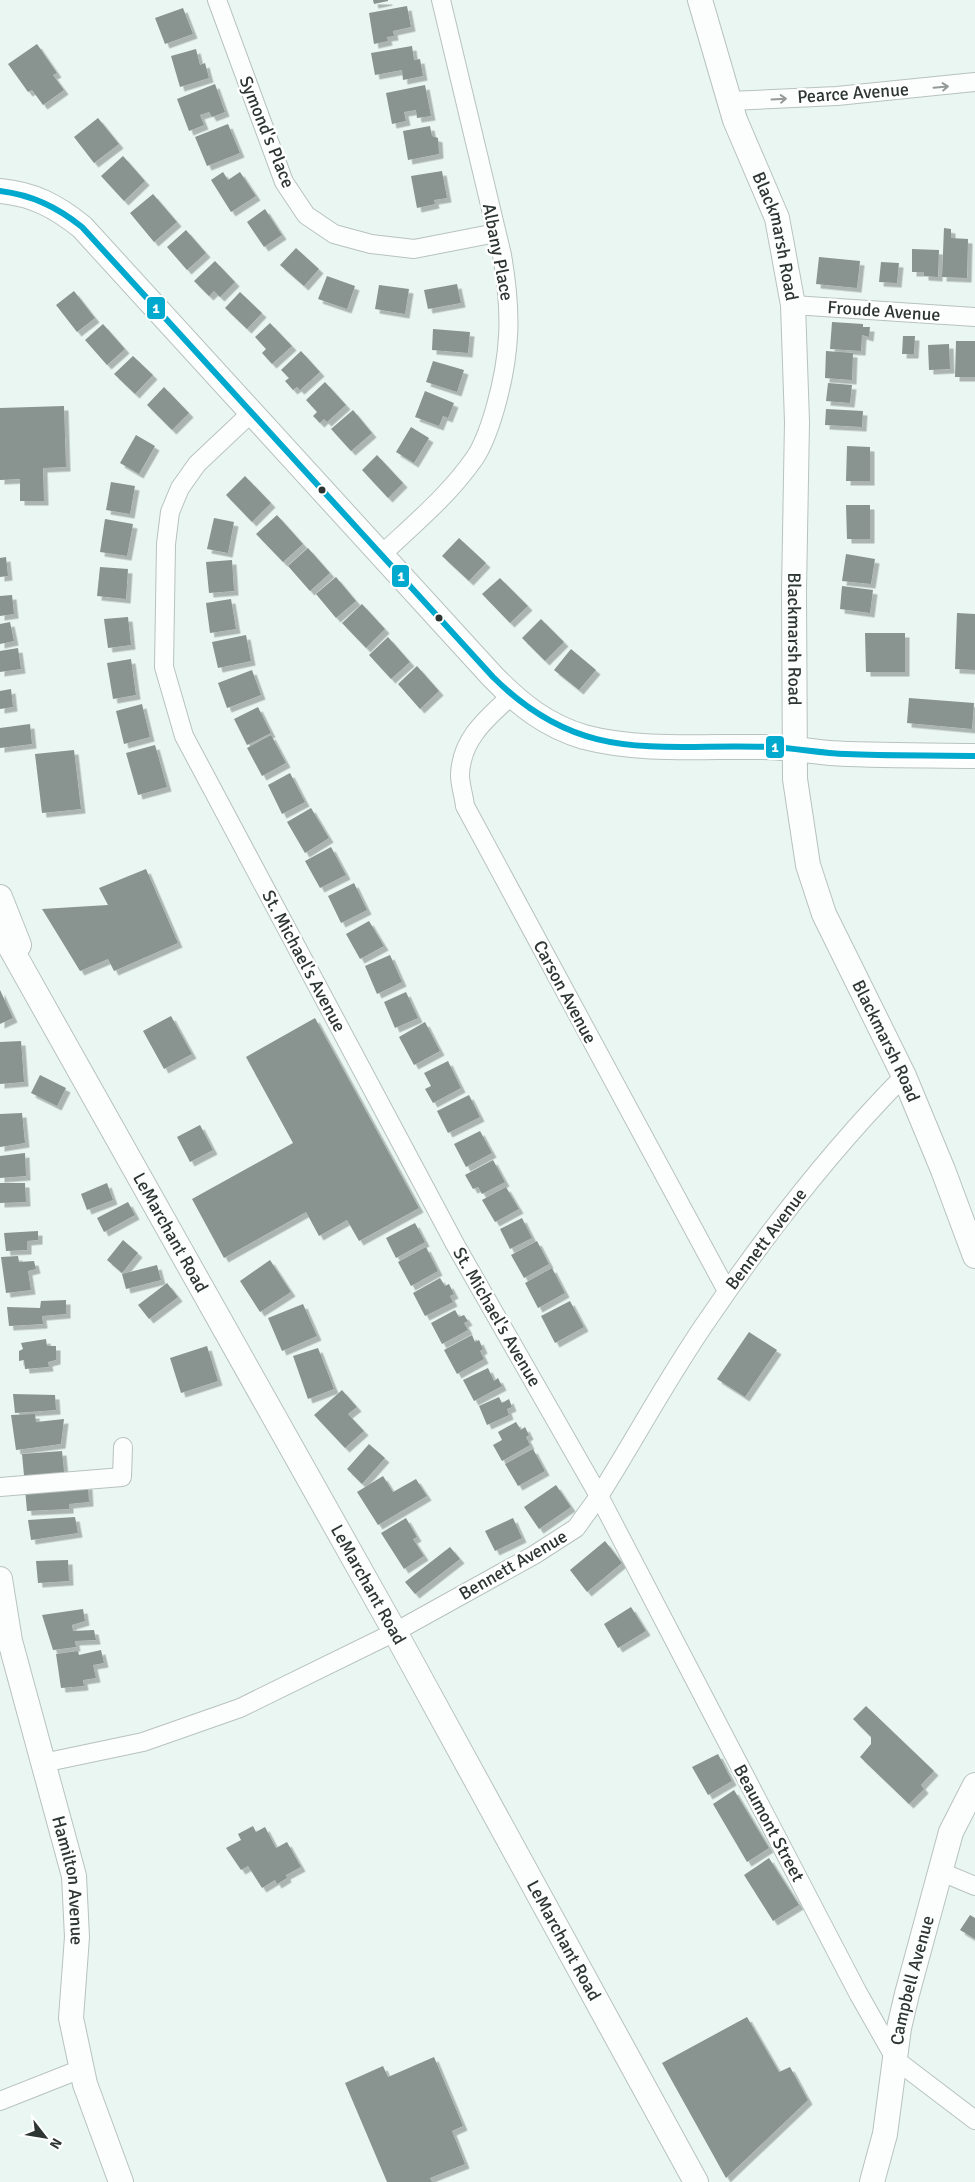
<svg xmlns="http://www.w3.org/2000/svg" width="975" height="2182" viewBox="0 0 975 2182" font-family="Signika,sans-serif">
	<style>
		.building { fill: #89938f; filter: url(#shadow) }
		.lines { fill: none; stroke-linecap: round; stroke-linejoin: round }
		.street-casing { stroke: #b8c2be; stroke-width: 20 }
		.secondary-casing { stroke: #b8c2be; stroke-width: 26 }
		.street { stroke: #fcfefd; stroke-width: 18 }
		.secondary { stroke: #fcfefd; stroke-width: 24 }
		.bus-1-casing { stroke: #fff; stroke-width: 10 }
		.bus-1 { stroke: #00a9ce; stroke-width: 6 }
		.oneway { stroke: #949a98 }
		.bus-dot { fill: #2d3633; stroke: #fff; stroke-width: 2 }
		.labels { text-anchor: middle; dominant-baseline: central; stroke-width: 5; stroke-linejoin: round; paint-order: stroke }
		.street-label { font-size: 18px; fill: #2d3633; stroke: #fff }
		.line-badge { stroke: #fff; stroke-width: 2 }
		.badge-label { font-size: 14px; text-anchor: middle; font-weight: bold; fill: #fff }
	</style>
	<defs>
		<filter id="shadow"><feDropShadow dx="4.5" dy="4.5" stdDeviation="0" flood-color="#0004"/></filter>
	</defs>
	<rect width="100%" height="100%" fill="#e9f6f1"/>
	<path class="building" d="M373,0H388V1L374,4Z
		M407,6L411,27L393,31L394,36L387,37L388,41L374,44L369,13Z
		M183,8L193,34L165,44L155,18Z
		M37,44L57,73L53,75L64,90L43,105L32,90L28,92L8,64Z
		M412,46L414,60L420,59L423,76L403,80L402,70L375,75L371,53Z
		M196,49L200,65L205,63L209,78L180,87L171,56Z
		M215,84L225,112L212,117L209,112L200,115L204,125L189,131L177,99Z
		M425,85L431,116L417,118L416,110L404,112L406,121L392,124L386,93Z
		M98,118L119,144L94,163L74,137Z
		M228,124L240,153L207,166L195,137Z
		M430,126L432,136L438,138L439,154L408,160L403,131Z
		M123,156L145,181L124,201L101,176Z
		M442,171L447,198L434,200L435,204L417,208L411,176Z
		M223,172L228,180L240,172L256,196L231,212L211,180Z
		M153,194L177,222L154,242L130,213Z
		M265,209L282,235L264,247L247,222Z
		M944,228L951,229V238L968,239L967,278L942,277Z
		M186,230L206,253L187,270L167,247Z
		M296,248L319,269L304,286L280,265Z
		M912,249L939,250L938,277L924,276V272H912Z
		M819,257L860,261L857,288L816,284Z
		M215,261L235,282L220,297L214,291L209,296L194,281Z
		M881,262L899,263L897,283L879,282Z
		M327,276L355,286L347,309L318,299Z
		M457,284L461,303L428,309L424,290Z
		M379,285L409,289L405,314L375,309Z
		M74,291L95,318L77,332L56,305Z
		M240,292L262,313L247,329L225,308Z
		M832,322L863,324V327H870L869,337L862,335L861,351L830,349Z
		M270,323L292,346L272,364L262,353L266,349L255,337Z
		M103,324L125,349L107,365L85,340Z
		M433,329L470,332L468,353L432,350Z
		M903,336H915L914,354H902Z
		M956,341H975V377H955Z
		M949,344L950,369L929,370L928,345Z
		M301,351L320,372L300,390L297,387L293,390L285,381L289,378L281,370Z
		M826,351L853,353L852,380L825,378Z
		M133,356L153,375L135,394L114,374Z
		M433,361L464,370L457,392L426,382Z
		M325,382L346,405L327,422L324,419L320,423L313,416L317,412L306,400Z
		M828,383L852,385L850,403L826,401Z
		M164,387L189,413L172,430L147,405Z
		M425,391L454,403L448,418L443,416L439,426L415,417Z
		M64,406L66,467L43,468L44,501H20V479L0,480V408Z
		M826,409L863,411L862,427L825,425Z
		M353,410L372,433L351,451L331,429Z
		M411,427L429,438L414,463L396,452Z
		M136,435L155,446L139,474L120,463Z
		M847,446L870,447V481H846Z
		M377,455L403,483L388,498L362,470Z
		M245,476L271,503L252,522L226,495Z
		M111,482L135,486L130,514L106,510Z
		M846,505H870V539H847Z
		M277,515L303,544L283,562L256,534Z
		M214,518L234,522L228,553L207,549Z
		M105,519L133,524L127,556L100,552Z
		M459,538L486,563L469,581L442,556Z
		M308,548L330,573L310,591L288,566Z
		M846,554L875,559L871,584L842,581Z
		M6,557L8,576L0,577V558Z
		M232,560L234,591L209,593L206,562Z
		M100,567L128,569L126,599L97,596Z
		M336,577L356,601L336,618L316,594Z
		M500,578L528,606L510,623L482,594Z
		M842,586L873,590L870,613L840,609Z
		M12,595L14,614L0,616V596Z
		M231,599L236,629L210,633L206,603Z
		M362,604L385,629L366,648L342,623Z
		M957,613L975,614V670L955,669Z
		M128,617L131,645L108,648L104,619Z
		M541,619L564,642L545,661L522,638Z
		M10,622L14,641L0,644V624Z
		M865,633H905V672H866Z
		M246,635L251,661L218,668L212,642Z
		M388,637L410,662L391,679L369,655Z
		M18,648L21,669L0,672V651Z
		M571,649L596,670L579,690L554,670Z
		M131,659L136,695L113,699L107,663Z
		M417,666L439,691L420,709L398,684Z
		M252,670L261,695L227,708L218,683Z
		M11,689L13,707L0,709V691Z
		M909,698L974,703L972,729L907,723Z
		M142,704L150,737L124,744L116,711Z
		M258,707L271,733L247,745L234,719Z
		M30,724L32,744L0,748V728Z
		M271,735L286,763L262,776L247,748Z
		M155,745L167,787L138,795L126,753Z
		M74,750L81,809L42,813L35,754Z
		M290,773L305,802L282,814L268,785Z
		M311,808L329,838L305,853L287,822Z
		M331,847L346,875L320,888L305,861Z
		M146,869L178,943L114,971L108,959L80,971L42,909L108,905L99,888Z
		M354,883L367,910L341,923L328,896Z
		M369,921L384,946L360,959L346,934Z
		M390,955L402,982L377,994L365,966Z
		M0,990L13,1018L0,1024Z
		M406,992L418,1018L395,1028L384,1002Z
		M171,1016L192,1054L164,1069L143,1031Z
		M315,1018L419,1208L359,1241L347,1220L319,1236L306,1212L224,1258L192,1199L293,1143L246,1057Z
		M425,1022L440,1051L414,1065L399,1037Z
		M21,1041L24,1082L0,1084V1042Z
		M448,1061L461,1088L433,1103L425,1089L431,1086L424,1073Z
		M40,1075L66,1088L57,1106L31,1093Z
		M469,1095L480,1117L448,1133L437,1111Z
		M22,1113L25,1143L0,1147V1114Z
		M200,1125L213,1150L190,1162L177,1137Z
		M480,1131L492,1153L466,1167L454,1144Z
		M25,1153L26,1176L0,1178V1156Z
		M493,1160L505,1182L482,1194L478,1187L473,1189L465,1175Z
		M0,1183H25L26,1202L0,1203Z
		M107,1183L113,1200L87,1210L81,1194Z
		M506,1187L519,1209L495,1222L482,1200Z
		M128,1202L135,1215L104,1232L97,1218Z
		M522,1218L532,1238L510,1249L500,1229Z
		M415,1223L425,1242L396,1258L386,1238Z
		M38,1231V1240L27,1241V1250L6,1251L4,1233Z
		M123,1240L138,1253L122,1273L107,1260Z
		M537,1241L549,1264L524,1278L511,1255Z
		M426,1247L438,1271L411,1286L398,1262Z
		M18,1256L19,1262L34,1261L36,1269L28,1271L31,1290L6,1293L1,1257Z
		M270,1260L291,1292L260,1312L240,1281Z
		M157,1265L161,1280L126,1289L122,1274Z
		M552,1268L565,1293L538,1308L525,1283Z
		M440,1278L445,1286L449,1284L454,1294L450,1296L453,1302L425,1316L413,1293Z
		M167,1283L178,1297L149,1319L138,1305Z
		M66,1300V1314L42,1316L43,1324L9,1326L7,1307L40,1308L41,1301Z
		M570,1301L584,1327L555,1343L541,1316Z
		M303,1304L317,1336L282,1351L268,1318Z
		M455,1310L459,1317L464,1315L468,1321L464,1323L468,1330L442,1344L431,1323Z
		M749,1332L777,1350L745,1397L717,1379Z
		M472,1335L475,1342L479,1340L483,1349L480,1351L484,1359L457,1374L444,1350Z
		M46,1339L47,1346H56V1360L48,1362L49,1367L25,1369L24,1360L19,1361V1351L23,1349L21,1343Z
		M207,1346L218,1381L181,1393L170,1358Z
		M318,1348L334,1389L308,1399L293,1356Z
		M488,1368L494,1381L498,1378L502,1386L474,1401L463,1380Z
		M342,1390L357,1407L348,1414L364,1431L345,1448L314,1415Z
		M13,1394L55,1395L56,1410L15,1413Z
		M499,1397L502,1403L509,1399L512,1407L507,1409L509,1415L487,1425L479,1406Z
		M35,1414L36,1422L64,1419L61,1444L16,1450L11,1415Z
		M516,1422L521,1430L525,1427L529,1435L526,1437L530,1445L502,1461L493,1445L502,1440L498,1432Z
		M369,1444L385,1458L362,1484L347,1469Z
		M533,1449L545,1471L518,1486L505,1464Z
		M62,1451L65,1481L25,1486L22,1454Z
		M383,1476L393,1492L416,1479L427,1496L378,1525L357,1492Z
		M88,1485L89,1502L69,1504V1509L27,1511L25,1489Z
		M556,1485L571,1507L539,1529L524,1507Z
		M75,1517L78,1533L31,1540L28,1520Z
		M406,1518L417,1537L413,1539L424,1556L404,1569L381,1533Z
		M513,1518L522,1538L495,1551L485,1531Z
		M605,1541L622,1563L587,1592L570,1570Z
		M450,1547L460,1559L415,1594L405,1582Z
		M68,1560L69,1581L38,1583L36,1561Z
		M631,1607L646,1631L618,1648L604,1624Z
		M83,1609L85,1621L72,1625L73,1631L94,1630L96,1640L75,1641L76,1647L53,1650L42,1615Z
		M101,1650L104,1663L93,1665L96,1678L83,1680L84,1686L61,1688L56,1654L78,1651L79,1655Z
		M866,1706L934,1771L921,1785L924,1789L909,1804L860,1757L871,1744V1737L853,1719Z
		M718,1754L732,1781L708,1795L692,1767Z
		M734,1790L769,1848L747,1862L713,1804Z
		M253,1826L256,1832L265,1827L276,1848L287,1842L301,1867L286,1875L287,1878L277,1884L275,1880L262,1888L248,1866L241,1870L226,1848L241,1840L238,1834Z
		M769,1858L799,1905L773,1921L744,1875Z
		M970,1915L975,1918V1939L960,1930Z
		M747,2017L779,2072L790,2067L808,2100L726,2178L662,2063Z
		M434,2057L463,2126L452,2131L465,2164L430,2178L432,2182H387L345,2083L383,2066L388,2077Z"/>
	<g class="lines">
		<g class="street-casing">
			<path id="street" d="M217,0L284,182L306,215L334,234L371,244L414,249L496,233
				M730,101L837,96L975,82
				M793,305L975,317
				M250,414L197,464L180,488L170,512L166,544L164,667L184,736L456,1246L599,1496L858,1993L896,2060L975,2120
				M381,555C413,525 449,495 474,459C484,445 490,426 495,409C511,353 512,313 502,255L441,0
				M511,696C487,718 461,739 460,775C460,785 464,796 465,806L727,1291
				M0,1487L122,1477L123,1447
				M43,1763L143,1742L240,1708L395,1632L534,1555L576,1528L599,1496C637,1436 670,1373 711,1315C769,1230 832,1149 904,1076
				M939,1871L975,1886
				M0,2101L81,2069"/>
		</g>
		<g class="secondary-casing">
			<g id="secondary">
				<path id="s1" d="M700,0L735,120L777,218L793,305L797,422L794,591L795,779L808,865L824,914L904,1076L943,1170L975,1256"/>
				<path d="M0,191C33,194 56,206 82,227L493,677C520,705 547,726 584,737C641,752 704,746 762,747C785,747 808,751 830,753C878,756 927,755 975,756"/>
				<path d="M0,897L19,945"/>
				<path id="s2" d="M0,929L395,1632L696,2182"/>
				<path id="s3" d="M0,1579L10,1641L74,1876L77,1937L71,2018L85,2084L121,2182"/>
				<path id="s4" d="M872,2182L885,2134L899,2028L907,1994L951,1832L975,1785"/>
			</g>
		</g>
		<use href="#street" class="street"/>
		<use href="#secondary" class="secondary"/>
		<g class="bus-1-casing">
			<path id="bus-1" d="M0,191C32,195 57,207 82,227L493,677C582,766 657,743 770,747C795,748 820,753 846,754C889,756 932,755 975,756"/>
		</g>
		<use href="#bus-1" class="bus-1"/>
	</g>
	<defs><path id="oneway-shaft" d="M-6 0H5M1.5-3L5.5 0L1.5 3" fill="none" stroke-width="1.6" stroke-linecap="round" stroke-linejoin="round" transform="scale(1.25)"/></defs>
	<g class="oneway">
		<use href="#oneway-shaft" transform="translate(941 87) rotate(-5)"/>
		<use href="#oneway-shaft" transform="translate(779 99) rotate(-3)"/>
	</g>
	<g class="bus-dot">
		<circle cx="322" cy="490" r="4.5"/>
		<circle cx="439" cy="618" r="4.5"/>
	</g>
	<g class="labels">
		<g class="street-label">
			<text transform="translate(853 93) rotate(-4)">Pearce Avenue</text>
			<text transform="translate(267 132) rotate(68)">Symond's Place</text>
			<text stroke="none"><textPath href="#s1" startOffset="249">Blackmarsh Road</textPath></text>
			<text transform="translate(498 252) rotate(79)">Albany Place</text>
			<text transform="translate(884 311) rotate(4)">Froude Avenue</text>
			<text stroke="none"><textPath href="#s1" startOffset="654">Blackmarsh Road</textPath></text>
			<text transform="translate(304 961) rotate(62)">St. Michael's Avenue</text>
			<text transform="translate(565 992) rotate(62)">Carson Avenue</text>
			<text stroke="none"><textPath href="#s1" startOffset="1074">Blackmarsh Road</textPath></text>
			<text stroke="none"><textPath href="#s2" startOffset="348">LeMarchant Road</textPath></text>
			<text transform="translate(766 1239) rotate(-53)">Bennett Avenue</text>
			<text transform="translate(497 1317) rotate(60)">St. Michael's Avenue</text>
			<text transform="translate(513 1565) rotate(-30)">Bennett Avenue</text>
			<text stroke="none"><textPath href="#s2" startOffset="752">LeMarchant Road</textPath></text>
			<text transform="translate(769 1823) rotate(62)">Beaumont Street</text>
			<text stroke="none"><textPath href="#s3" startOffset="310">Hamilton Avenue</textPath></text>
			<text stroke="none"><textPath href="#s2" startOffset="1158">LeMarchant Road</textPath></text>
			<text stroke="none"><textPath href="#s4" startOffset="206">Campbell Avenue</textPath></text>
		</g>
	</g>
	<g class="line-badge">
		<rect x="146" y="296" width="20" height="24" rx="5" fill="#00a9ce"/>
		<rect x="391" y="564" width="19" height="24" rx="5" fill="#00a9ce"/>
		<rect x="765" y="735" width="20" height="24" rx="5" fill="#00a9ce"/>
	</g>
	<g class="badge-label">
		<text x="156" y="313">1</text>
		<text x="401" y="581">1</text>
		<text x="775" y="752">1</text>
	</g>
	<g transform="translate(45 2137) rotate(121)" stroke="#ffffff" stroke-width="4" paint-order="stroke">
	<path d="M0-4L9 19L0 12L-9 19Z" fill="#2d3633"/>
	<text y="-8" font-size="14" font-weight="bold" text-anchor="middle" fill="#2d3633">N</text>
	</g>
</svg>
